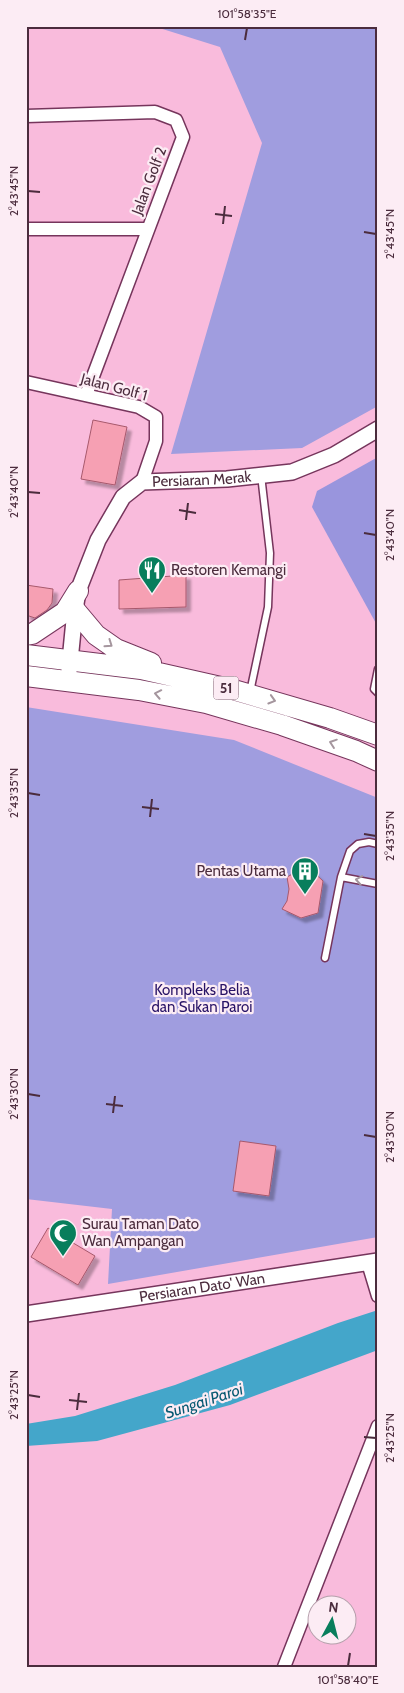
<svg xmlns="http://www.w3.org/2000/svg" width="404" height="1693" viewBox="0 0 404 1693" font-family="Cabin,sans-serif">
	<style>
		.green { fill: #a09ddf }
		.forest { fill: #9995dd }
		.water { fill: #44a6ca }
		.building { fill: #f6a0b3; stroke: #a7596c; filter: url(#shadow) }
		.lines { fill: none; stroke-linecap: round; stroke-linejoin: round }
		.service-casing { stroke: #76355c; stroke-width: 9 }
		.minor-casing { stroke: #76355c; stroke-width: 15 }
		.tertiary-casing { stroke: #76355c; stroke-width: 18 }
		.trunk-casing { stroke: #76355c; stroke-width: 22 }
		.service { stroke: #fff; stroke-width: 6 }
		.minor { stroke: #fff; stroke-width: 12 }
		.tertiary { stroke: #fff; stroke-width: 15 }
		.trunk { stroke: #fff; stroke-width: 20 }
		.oneway { stroke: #a5969e }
		.ticks { fill: none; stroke: #4b2c3d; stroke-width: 2 }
		.labels { text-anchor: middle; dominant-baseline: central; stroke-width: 4.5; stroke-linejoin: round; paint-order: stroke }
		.shield { fill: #fcecf4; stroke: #806674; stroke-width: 1 }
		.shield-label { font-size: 14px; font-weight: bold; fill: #4b2c3d }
		.street-label { font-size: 15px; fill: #4b2c3d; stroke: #fcecf4 }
		.poi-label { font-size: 15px; fill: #4b2c3d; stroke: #fcecf4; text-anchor: start }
		.park-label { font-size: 15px; fill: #281366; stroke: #fcecf4 }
		.water-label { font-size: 16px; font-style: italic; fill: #065972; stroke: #fcecf4 }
		.neatline { fill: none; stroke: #4b2c3d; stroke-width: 2 }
		.ticks-label { font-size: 12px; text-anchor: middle; fill: #4b2c3d }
	</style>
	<defs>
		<filter id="shadow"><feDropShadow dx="4.5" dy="4.5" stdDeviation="1" flood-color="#0004"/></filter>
	</defs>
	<rect width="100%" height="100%" fill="#f9bbdc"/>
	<path class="green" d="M153,26H378V406L302,448L171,454L262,143L220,47Z
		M26,707L234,740L378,798V1237L108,1284L112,1209L26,1199Z"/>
	<path class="forest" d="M378,457V627L312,507L317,491Z"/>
	<path class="water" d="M378,1310V1350L230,1405L97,1441L26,1446V1424L75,1416L175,1385L338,1323Z"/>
	<path class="building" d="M93,420L127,427L115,485L81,479Z
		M186,575V607L119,609V580Z
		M26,585L53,589L52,603L47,610L35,618L26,615Z
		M307,866L323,881L318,913L301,918L282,909L287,901L289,889L287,877Z
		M240,1141L276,1146L269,1196L233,1191Z
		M48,1228L95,1256L78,1285L31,1257Z"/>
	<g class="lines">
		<g class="service-casing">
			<path id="service" d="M378,669L374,689L378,693
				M250,692L268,607L270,553L261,475
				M341,877L378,884
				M325,958L341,877L350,851L358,844L369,842L378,844"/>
		</g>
		<g class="minor-casing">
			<path id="minor" d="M26,116L155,112L176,120L183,137L86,395
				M26,229H148
				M26,382L139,407L156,417V441L142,482
				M368,1263L378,1296
				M284,1667L378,1426"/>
		</g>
		<g class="tertiary-casing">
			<g id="tertiary">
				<path id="s1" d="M69,671L75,610L78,591L98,540L123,497L142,482L227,479L292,472L334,455L378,429"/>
				<path id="s2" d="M26,1314L378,1261"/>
			</g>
		</g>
		<g class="trunk-casing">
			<path id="trunk" d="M75,610L96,635L116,649L151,663
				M26,635L32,634L65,612L78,591
				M26,655L141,669L234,690L330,718L378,735
				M26,676L139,690L206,703L282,725L356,751L378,761"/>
		</g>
		<use href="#service" class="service"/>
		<use href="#minor" class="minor"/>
		<use href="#tertiary" class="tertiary"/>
		<use href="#trunk" class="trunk"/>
	</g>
	<defs><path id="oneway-chevron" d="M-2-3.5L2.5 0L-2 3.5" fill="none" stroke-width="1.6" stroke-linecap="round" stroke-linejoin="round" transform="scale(1.25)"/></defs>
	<g class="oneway">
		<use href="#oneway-chevron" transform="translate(109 644) rotate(35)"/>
		<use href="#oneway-chevron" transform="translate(158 694) rotate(-169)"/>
		<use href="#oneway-chevron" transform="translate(272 700) rotate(17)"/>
		<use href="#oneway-chevron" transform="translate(333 743) rotate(-161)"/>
		<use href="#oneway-chevron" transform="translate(359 880) rotate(-170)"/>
	</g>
	<path class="ticks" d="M245,40L247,28M28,191L40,192M215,214L232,216M223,224L225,206M364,232L376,234M28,492L40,493M179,510L196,513M186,520L188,503M364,533L376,535M28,793L40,795M142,807L159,809M150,817L152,799M364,834L376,836M28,1094L40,1096M106,1104L123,1106M113,1113L115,1096M364,1135L376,1137M28,1395L40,1397M69,1400L87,1402M77,1410L79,1393M364,1437L376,1438M348,1666L350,1653"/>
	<defs>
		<g id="restaurant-pin" transform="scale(1.4375)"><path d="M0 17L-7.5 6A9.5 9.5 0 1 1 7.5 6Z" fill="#087e5c" stroke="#fcecf4"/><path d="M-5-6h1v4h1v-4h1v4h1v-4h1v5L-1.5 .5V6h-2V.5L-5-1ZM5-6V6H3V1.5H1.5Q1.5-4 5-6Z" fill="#fff"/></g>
		<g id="building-pin" transform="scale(1.4375)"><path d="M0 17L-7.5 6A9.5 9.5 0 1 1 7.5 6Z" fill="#087e5c" stroke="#fcecf4"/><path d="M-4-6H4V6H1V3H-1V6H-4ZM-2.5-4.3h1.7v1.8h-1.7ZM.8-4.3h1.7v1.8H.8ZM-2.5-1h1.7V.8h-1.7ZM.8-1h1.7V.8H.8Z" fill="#fff"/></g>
		<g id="mosque-pin" transform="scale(1.4375)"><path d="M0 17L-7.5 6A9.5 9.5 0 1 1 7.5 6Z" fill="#087e5c" stroke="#fcecf4"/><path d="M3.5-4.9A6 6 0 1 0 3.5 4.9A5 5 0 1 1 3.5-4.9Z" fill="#fff"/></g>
	</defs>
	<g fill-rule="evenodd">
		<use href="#restaurant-pin" x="152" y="570"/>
		<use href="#building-pin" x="305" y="871"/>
		<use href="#mosque-pin" x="63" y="1233"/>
	</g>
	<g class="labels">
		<rect class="shield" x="213.5" y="676.5" width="25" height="23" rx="4"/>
		<g class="shield-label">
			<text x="226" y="688">51</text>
		</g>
		<g class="street-label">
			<text transform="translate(149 181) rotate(-69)">Jalan Golf 2</text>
			<text transform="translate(114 387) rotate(15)">Jalan Golf 1</text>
			<text stroke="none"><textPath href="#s1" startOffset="269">Persiaran Merak</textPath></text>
			<text stroke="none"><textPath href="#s2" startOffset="178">Persiaran Dato' Wan</textPath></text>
		</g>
		<g class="poi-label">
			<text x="171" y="570">Restoren Kemangi</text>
			<text x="286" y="871" text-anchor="end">Pentas Utama</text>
			<text x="82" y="1224">Surau Taman Dato<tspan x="82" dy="17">Wan Ampangan</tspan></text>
		</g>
		<g class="park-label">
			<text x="202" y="990">Kompleks Belia<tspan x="202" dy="17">dan Sukan Paroi</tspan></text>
		</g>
		<g class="water-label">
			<text transform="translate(204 1401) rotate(-18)">Sungai Paroi</text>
		</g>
	</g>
	<rect width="404" height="1693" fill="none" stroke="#fcecf4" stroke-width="55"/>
	<g transform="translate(332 1620) rotate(7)"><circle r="24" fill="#fcecf4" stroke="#b59fab"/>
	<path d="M0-4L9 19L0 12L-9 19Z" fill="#087e5c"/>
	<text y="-8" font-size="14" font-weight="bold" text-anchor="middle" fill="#4b2c3d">N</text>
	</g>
	<rect x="28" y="28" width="348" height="1638" class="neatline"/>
	<g class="ticks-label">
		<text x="247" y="18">101°58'35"E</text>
		<text transform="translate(14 191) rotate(-90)" y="4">2°43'45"N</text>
		<text transform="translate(390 234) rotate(-90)" y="4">2°43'45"N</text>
		<text transform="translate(14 492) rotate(-90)" y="4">2°43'40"N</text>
		<text transform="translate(390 535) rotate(-90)" y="4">2°43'40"N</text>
		<text transform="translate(14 793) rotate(-90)" y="4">2°43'35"N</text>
		<text transform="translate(390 836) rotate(-90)" y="4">2°43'35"N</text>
		<text transform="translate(14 1094) rotate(-90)" y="4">2°43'30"N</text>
		<text transform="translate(390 1137) rotate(-90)" y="4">2°43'30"N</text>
		<text transform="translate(14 1395) rotate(-90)" y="4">2°43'25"N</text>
		<text transform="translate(390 1438) rotate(-90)" y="4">2°43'25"N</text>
		<text x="348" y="1684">101°58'40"E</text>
	</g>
</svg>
